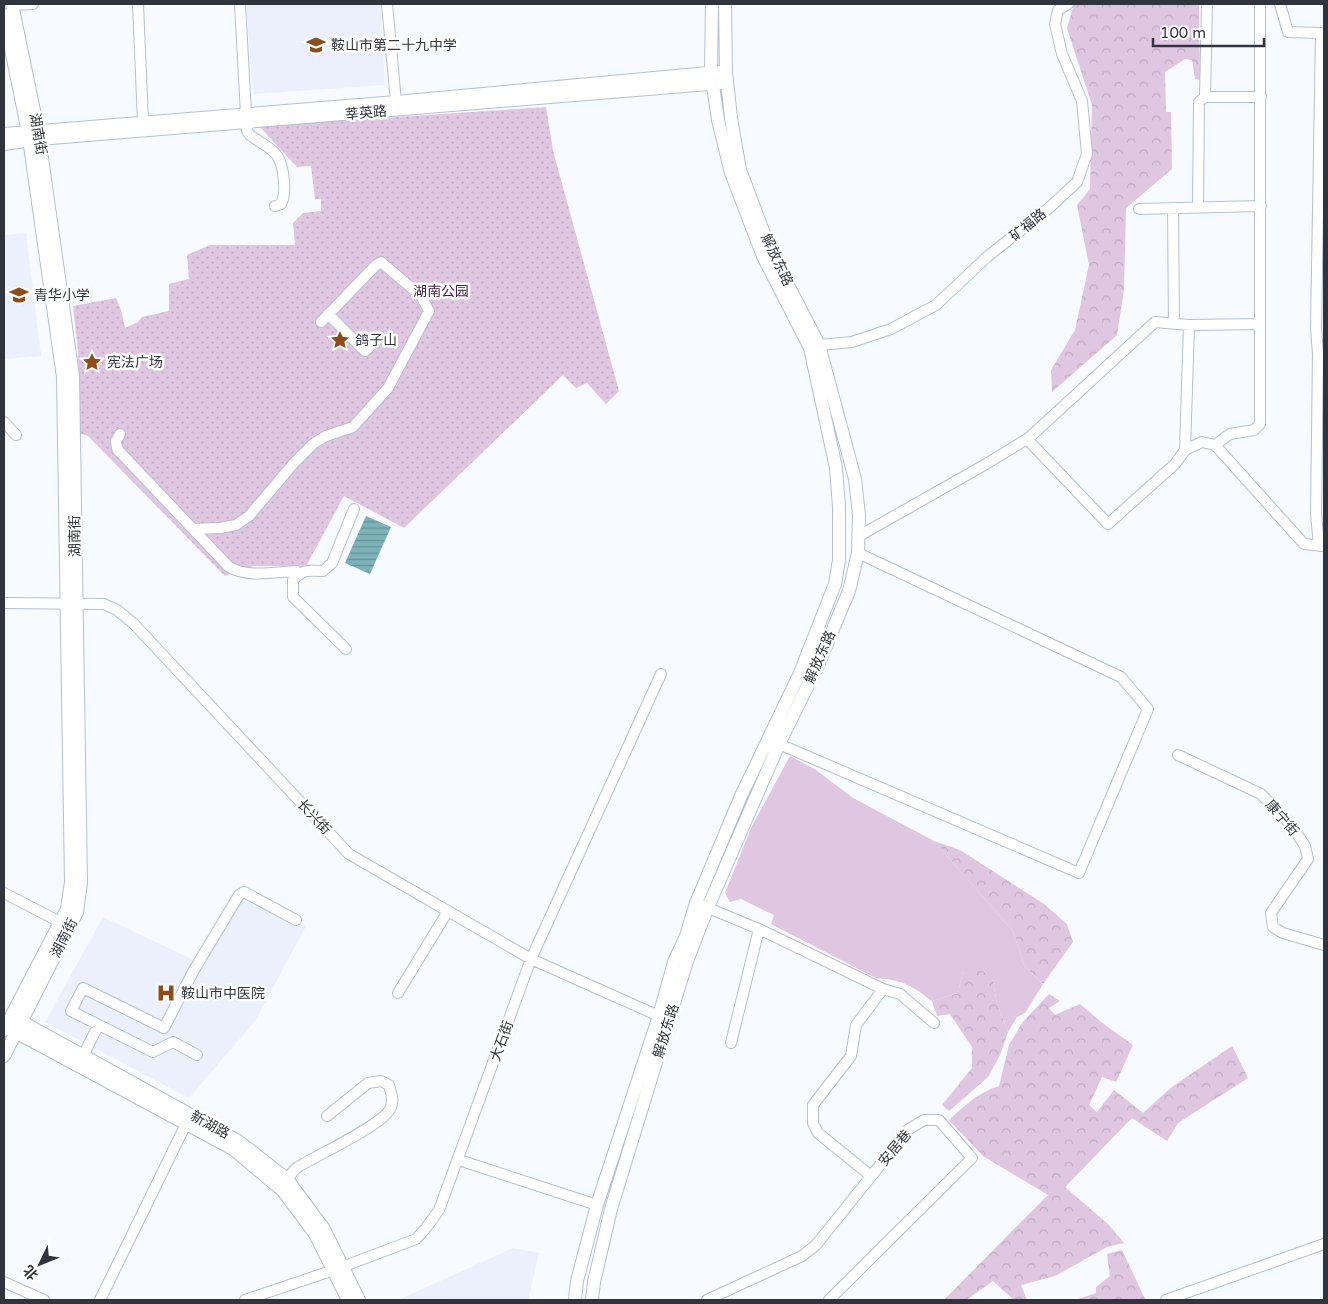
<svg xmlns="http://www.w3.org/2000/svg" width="1328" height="1304" viewBox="0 0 1328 1304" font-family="'Varela Round','Noto Sans SC',sans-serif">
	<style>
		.built { fill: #ebf0fc }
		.forest { fill: url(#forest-crowns) }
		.park { fill: url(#park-dots) }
		.garden { fill: #dfc6e1 }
		.water { fill: url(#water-rules) }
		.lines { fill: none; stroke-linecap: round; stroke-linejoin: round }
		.minor-casing { stroke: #b5bfd3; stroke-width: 12 }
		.major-casing { stroke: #b5bfd3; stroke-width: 14 }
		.minor { stroke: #fff; stroke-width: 10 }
		.major { stroke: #fff; stroke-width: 12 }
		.labels { text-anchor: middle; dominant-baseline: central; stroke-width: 5; stroke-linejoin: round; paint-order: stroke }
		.poi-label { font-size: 14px; fill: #30343c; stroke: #fff; text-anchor: start }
		.street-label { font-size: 14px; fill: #30343c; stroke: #fff }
		.park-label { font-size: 14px; fill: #4a224d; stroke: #fff }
	</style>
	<defs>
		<pattern id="forest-crowns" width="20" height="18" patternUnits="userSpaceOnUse" patternTransform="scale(1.25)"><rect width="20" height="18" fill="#dfc6e1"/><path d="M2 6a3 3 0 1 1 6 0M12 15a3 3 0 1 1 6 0" fill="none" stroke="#c0abc2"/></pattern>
		<pattern id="park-dots" width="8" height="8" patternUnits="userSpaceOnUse" patternTransform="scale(1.25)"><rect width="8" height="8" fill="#dfc6e1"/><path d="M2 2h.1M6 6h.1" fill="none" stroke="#c0abc2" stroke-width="1.8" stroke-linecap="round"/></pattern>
		<pattern id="water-rules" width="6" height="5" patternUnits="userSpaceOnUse" patternTransform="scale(1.25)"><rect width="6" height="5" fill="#7cb2b8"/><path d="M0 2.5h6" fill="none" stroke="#669297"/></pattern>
	</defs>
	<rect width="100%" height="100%" fill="#f7fafe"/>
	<path class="built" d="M246,4H380L385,85L253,94Z
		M26,233L41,356L4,359V235Z
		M242,896L306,926L255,1021L189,1098L45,1022L103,917L202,964Z
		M513,1248L539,1253L528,1300H398Z"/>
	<path class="forest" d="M1074,4H1199L1200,80L1195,79L1192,60L1185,59L1165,72L1166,112H1171L1172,169L1126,208L1124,290L1117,335L1052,392L1051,370L1075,330L1089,265L1077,205L1090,189L1092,105L1067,28Z
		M934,841L960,850L1044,904L1067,924L1073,942L1043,984L1024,965L1013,931Z
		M963,971H984L993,981L997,1004L1008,1032L1000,1055L988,1077L949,1111L942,1105L972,1068V1047L950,1014L937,1016L932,1001L958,993Z
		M1049,994L1060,1001L1049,1008L1055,1015L1080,1004L1101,1022L1133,1045L1116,1082L1102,1077L1089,1105L1097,1112L1114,1090L1143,1113L1172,1087L1232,1046L1248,1078L1178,1123L1167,1141L1132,1118L1065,1187L1109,1225L1124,1243L1107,1247L1055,1276L1021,1285L1027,1300H1014L993,1281L966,1300H944L1014,1229L1048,1195L983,1156L949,1120C964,1106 979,1092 999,1086L1009,1045L1022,1023Z
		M1122,1250L1145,1299L1140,1300H1075L1096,1293V1287L1110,1276L1107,1254Z"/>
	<path class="park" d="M546,107L553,151L619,391L606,404L587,383L576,388L563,375L404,528L344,496L304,570L299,566H253L225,576L88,436L79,433L78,351L73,306L116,298L121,310L125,328L138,322L142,317L169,311V284L189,279L187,255L210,245H295L293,223L303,213L321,211V199H315L311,166L297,167L259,126Z"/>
	<path class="garden" d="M790,756L816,770L853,798L934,841L1013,931L1024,965L1043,984L1025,1013L1017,1017L1008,1032L997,1004L993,981L984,971H963L958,993L932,1001C911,985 903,980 876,978L771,924L774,915L741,899L730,902L725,893L751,828Z"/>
	<path class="water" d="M366,516L391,527L370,574L345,563Z"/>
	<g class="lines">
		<g class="minor-casing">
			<path id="minor" d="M138,4L143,122
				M240,4L246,114
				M387,4L396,102
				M1280,4L1288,32L1321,33L1316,328L1318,354L1316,514L1319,546
				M12,5L33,4
				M1205,97H1261
				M246,123L247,131L250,135C258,141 270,147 276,154C284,164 287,193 281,204L275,206
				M1198,207L1199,102L1205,97L1207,4
				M1173,208L1174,324
				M1139,209L1261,206
				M328,314L365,351L377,340
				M1189,325L1260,324
				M814,347L819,345L852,342L891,329L936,305L987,257L1049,208L1077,182L1087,154L1082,101L1062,54L1055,24L1058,10L1068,4
				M4,422L16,435
				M120,434L116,441L117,449L229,567C248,578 275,572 296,571L299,574
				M1215,445L1230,434L1254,430L1260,424V4
				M1185,450L1202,442L1215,445L1304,544L1323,546
				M193,529L220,528L236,525L249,516L294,463L313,444L326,436L353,427L388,388L429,311L421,296L381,262L376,265L321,322
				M859,536L986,464L1027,439L1032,435L1155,322L1189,325L1185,450L1175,464L1108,524L1027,439
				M4,603L104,604L117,610L133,623L349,854L531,959L659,1016
				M346,649L293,597V580C305,568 308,571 323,571L332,563L354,509
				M779,744L1079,873L1148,709L1121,677L858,553
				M1178,755L1261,794L1292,826L1305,846L1308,859L1271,913L1273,927L1283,933L1324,945
				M4,893L60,922
				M696,903L759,929L883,989L900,994L934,1023
				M398,993L448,911
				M731,1043L759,929
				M197,1055L173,1042L153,1052L71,1011L83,988L164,1028L194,970L239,895L244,892L296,920
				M83,1056L98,1026
				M459,1160L597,1205
				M871,1176L818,1133L813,1123V1105L851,1056L856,1025L883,989
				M287,1179C291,1175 293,1170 298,1167C315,1156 386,1124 391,1107C394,1099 391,1092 389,1085L381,1081L368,1083L327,1116
				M4,1282L44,1300
				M100,1300L186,1124
				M245,1300L334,1270L416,1239L426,1228L439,1210L531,959L661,674
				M707,1300L802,1256L816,1245L909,1129L924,1120H939L972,1158L829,1300
				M1166,1300L1324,1244"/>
		</g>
		<g class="major-casing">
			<path id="major" d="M4,15L28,132L63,377L71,882L67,909L4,1030
				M4,134L396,102L719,72
				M4,144L39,139L721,83
				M15,1018L238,1141L287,1179L324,1229L359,1300
				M8,1028L233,1149L283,1191L315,1234L348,1300
				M4,1056L77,912L81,883L73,376L38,130L12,4
				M575,1300L577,1281L597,1205L659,1016L674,962L686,936L696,903L741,796L800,673L835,584L839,560V506L836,468L810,348L763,256L731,173L718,120L711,72L712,4
				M592,1300L594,1282L611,1209L687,961L708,907L779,744L818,665L849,591L858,553L859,515L855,479L819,345L771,252L740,170L731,118L726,72L725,4"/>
		</g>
		<use href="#minor" class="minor"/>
		<use href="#major" class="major"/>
	</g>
	<defs>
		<g id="school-bare" transform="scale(1.5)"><path d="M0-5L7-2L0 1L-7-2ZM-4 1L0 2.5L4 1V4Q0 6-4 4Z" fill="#8d4c19" stroke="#fff" stroke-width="2.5" paint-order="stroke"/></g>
		<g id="sight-bare" transform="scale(1.5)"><path d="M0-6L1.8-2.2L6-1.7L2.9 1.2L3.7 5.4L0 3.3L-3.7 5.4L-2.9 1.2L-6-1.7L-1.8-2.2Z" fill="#8d4c19" stroke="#fff" stroke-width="2.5" paint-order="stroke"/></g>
		<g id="hospital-bare" transform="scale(1.5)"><path d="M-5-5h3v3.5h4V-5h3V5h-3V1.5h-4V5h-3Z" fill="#8d4c19" stroke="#fff" stroke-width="2.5" paint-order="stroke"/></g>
	</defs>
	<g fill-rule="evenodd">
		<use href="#school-bare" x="316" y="45"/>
		<use href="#school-bare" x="19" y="295"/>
		<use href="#sight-bare" x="340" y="340"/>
		<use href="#sight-bare" x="92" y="362"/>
		<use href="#hospital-bare" x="166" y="993"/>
	</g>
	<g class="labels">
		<g class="poi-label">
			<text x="331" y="45">鞍山市第二十九中学</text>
			<text x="34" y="295">青华小学</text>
			<text x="355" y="340">鸽子山</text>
			<text x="107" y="362">宪法广场</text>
			<text x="181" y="993">鞍山市中医院</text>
		</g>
		<g class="street-label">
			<text transform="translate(366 113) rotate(-5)">莘英路</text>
			<text transform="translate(38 134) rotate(80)">湖南街</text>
			<text transform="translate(1028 225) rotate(-39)">矿福路</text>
			<text transform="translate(777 260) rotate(65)">解放东路</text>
			<text transform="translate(75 536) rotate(-91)">湖南街</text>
			<text transform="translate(820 657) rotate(-66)">解放东路</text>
			<text transform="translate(314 817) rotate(47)">长兴街</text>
			<text transform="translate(1282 818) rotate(49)">康宁街</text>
			<text transform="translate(64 938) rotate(-63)">湖南街</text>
			<text transform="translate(666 1031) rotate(-73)">解放东路</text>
			<text transform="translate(502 1041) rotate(-70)">大石街</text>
			<text transform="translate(210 1125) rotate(29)">新湖路</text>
			<text transform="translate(895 1148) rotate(-50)">安居巷</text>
		</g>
		<g class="park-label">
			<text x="441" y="291">湖南公园</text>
		</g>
	</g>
	<rect width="1328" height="1304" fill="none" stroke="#30343c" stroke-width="10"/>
	<g transform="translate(40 1264) rotate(227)" stroke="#ffffff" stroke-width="4" paint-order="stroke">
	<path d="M0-4L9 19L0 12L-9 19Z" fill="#30343c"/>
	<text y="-8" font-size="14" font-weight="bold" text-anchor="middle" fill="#30343c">北</text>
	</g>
	<path d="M1153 38v8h111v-8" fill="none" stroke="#30343c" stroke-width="2.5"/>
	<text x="1160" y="38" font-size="15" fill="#30343c" stroke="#ffffff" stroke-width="4" paint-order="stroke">100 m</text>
</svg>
